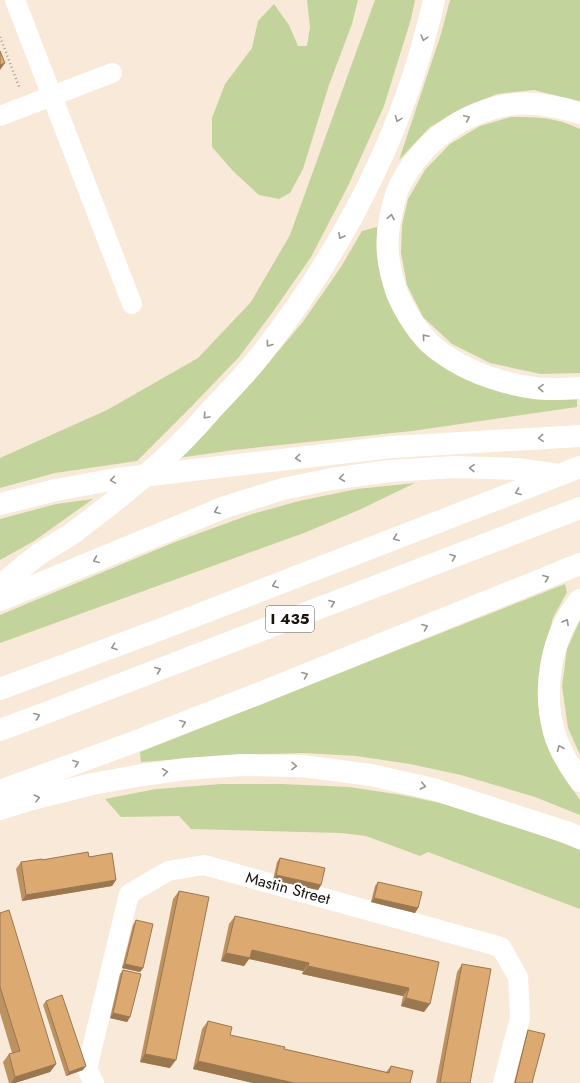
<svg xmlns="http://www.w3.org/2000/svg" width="580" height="1083" viewBox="0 0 580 1083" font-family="Jost,sans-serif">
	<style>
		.green { fill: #c2d49b }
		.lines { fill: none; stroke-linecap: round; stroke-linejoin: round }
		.path { stroke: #a89c8f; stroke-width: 2.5; stroke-dasharray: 1 3; stroke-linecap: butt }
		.minor { stroke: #fff; stroke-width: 20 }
		.highway { stroke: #fff; stroke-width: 22 }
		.wall { fill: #bd9261 }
		.shaded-wall { fill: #9a774f }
		.building { fill: #dcaa71; stroke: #9a774f }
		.oneway { stroke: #979592 }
		.labels { text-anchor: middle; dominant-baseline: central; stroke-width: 4; stroke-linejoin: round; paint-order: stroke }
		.shield { fill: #fff; stroke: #5d5a56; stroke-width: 1 }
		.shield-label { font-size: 15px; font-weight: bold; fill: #18130d }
		.street-label { font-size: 16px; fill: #18130d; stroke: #fff }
	</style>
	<rect width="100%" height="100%" fill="#f9e9d8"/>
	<path class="green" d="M307,0H358L352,24L329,85L303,169L290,193L279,199L259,195L233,171L212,147V118L225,84L252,48L258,21L274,4L289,25L298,46H307L310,27Z
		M375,0H415L411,19L384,106L348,186L311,257L272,313L239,357L191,407L137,461L55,473L0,488V458L107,410L198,358L251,302L290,235Z
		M450,0H580V103L570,99L534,90L497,94L461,109L430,127L399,160L441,34Z
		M511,117C538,117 555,117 580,129V373L541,374L490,363L452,344L423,317L407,285L401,253L402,225L408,199L425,170L450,144L480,126Z
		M377,227L378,263L387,298L411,339L577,398V407L412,431L234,450L178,458L253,381L302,323L341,267L362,231Z
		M415,483L359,510L304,533L0,643V615L175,542L249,515L299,501L357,489Z
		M93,499L34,541L0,560V519L56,504Z
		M565,584L567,592L553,618L543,655L566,780L580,800V815L535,797L461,775L410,764L356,756L303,753L236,755L141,762L140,752Z
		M580,620V755L568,728L562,686L567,649Z
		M221,784H282L349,787L402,795L450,805L514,824L580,850V909L428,852L420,856L366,836L341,833L191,829L179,816L121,817L105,799L156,789Z"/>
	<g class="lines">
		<path class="path" d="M0,37L20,89"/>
		<path class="minor" d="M15,0L132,304
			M0,116L112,73
			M94,1083L87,1069L129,894L168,871L204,865L501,947L518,977L520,1018L503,1083"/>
		<path class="highway" d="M580,113C559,107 536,102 514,104C464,110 421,142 399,187C394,197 389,222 388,234C386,253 391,276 397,293C404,311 420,336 435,348C463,370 499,383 535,388C549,390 565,389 580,388
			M0,504L56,490L116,479L392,447L580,436
			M0,586C13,575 25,565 38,555C49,547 62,541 73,533C101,512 129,490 155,467C176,449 195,429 213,408C230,390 248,372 263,352C332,264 388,162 420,54C425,36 430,18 434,0
			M0,600L225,507L283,489L331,479L390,471L455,467L517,469L559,475
			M580,600C551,636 542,688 554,732C559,750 569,766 580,781
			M0,689L164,628L580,467
			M0,730L35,717L580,508
			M0,791L134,742L260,693L580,564
			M0,809L32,799L92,784L142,775L186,769L242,765L302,766L371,775L433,789L569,833L580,838"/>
	</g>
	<path class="wall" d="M89,857L116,880L112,886L22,901L16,869L21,862L42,860Z
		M280,858L321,885L318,890L273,880L277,862Z
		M378,882L418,908L415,913L371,902L375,886Z
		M179,891L170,1068L140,1062L173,899Z
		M0,913L56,1064L50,1072L15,1083H9L3,1062L9,1054L12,1053L0,1013Z
		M235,916L439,962L424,1012L401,1006L403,996L302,974L303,971L249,959L244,966L221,961L229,924Z
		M136,920L143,968L140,972L122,968L133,925Z
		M462,964L470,1083H436L457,972Z
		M123,970L130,1017L127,1022L110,1018L120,974Z
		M46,1001L83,1070L66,1076L43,1005Z
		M208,1021L230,1035L284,1049L386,1072L391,1066L410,1083H253L193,1069L202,1029Z
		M528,1030L532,1083H514L527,1032Z"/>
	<path class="shaded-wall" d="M5,63L0,70V65Z
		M276,875L321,885L318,890L273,880Z
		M116,880L112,886L22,901L26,895Z
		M374,898L418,908L415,913L371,902Z
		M252,950L309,963L303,971L249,959L244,966L221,961L226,953Z
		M125,964L143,968L140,972L122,968Z
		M308,966L409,988L403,996L302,974Z
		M406,998L430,1004L424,1012L401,1006Z
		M113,1013L130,1017L127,1022L110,1018Z
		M145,1054L176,1060L170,1068L140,1062Z
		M198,1061L294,1083H253L193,1069Z
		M56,1064L50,1072L15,1083H11L15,1077Z
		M86,1066L83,1070L66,1076L69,1072Z"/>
	<path class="building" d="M0,51L5,63L0,65Z
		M88,852L89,857L112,853L116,880L26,895L21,862L42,859V860Z
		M280,858L325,868L321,885L276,875Z
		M378,882L422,892L418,908L374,898Z
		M179,891L209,897L176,1060L145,1054Z
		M9,910L56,1064L15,1077L9,1054L20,1051L0,987V913Z
		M235,916L439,962L430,1004L406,998L409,988L308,966L309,963L252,950L250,958L226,953Z
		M136,920L153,924L143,968L125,964Z
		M462,964L491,969L470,1083H440Z
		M123,970L141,974L130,1017L113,1013Z
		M62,995L86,1066L69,1072L46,1001Z
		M208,1021L232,1027L230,1035L285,1047L284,1049L389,1073L391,1066L413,1071L410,1083H294L198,1061Z
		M528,1030L545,1034L532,1083H515Z"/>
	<defs><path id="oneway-chevron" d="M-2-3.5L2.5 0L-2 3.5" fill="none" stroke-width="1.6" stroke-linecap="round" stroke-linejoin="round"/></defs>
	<g class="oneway">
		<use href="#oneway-chevron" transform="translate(424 38) rotate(106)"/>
		<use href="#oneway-chevron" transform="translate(467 118) rotate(-25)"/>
		<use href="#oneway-chevron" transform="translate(398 119) rotate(111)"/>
		<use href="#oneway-chevron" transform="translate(391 217) rotate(-79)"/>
		<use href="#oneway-chevron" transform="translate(341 236) rotate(119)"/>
		<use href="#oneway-chevron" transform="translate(425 337) rotate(-131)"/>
		<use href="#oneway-chevron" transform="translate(269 344) rotate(127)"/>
		<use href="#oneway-chevron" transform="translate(541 388) rotate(-178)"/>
		<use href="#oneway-chevron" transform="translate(206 416) rotate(133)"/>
		<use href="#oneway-chevron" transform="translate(541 438) rotate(177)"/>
		<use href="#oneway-chevron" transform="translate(298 458) rotate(173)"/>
		<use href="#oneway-chevron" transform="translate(472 468) rotate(-178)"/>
		<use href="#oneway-chevron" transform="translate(342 478) rotate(172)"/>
		<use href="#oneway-chevron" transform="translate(113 480) rotate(171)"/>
		<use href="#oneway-chevron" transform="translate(518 492) rotate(159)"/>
		<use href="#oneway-chevron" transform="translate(217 511) rotate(158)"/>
		<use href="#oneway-chevron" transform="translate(396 538) rotate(159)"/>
		<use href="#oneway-chevron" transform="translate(453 557) rotate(-21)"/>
		<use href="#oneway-chevron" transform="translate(96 560) rotate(158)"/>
		<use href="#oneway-chevron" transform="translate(546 578) rotate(-22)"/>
		<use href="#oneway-chevron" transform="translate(275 585) rotate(159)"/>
		<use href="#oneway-chevron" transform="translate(332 603) rotate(-21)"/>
		<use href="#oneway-chevron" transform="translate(566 622) rotate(-61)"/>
		<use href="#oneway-chevron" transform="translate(425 627) rotate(-22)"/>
		<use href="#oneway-chevron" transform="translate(114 647) rotate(160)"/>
		<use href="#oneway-chevron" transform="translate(158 670) rotate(-21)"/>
		<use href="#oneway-chevron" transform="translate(305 675) rotate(-22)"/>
		<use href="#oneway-chevron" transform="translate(37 716) rotate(-21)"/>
		<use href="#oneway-chevron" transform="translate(183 723) rotate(-21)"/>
		<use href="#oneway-chevron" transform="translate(560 748) rotate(-112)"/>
		<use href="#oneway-chevron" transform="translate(76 763) rotate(-20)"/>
		<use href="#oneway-chevron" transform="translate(294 766) rotate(1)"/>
		<use href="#oneway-chevron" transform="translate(165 772) rotate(-8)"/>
		<use href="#oneway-chevron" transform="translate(423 786) rotate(12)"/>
		<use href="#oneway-chevron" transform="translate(37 798) rotate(-14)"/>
	</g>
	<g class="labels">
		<rect class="shield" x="266" y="606" width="48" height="26" rx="3"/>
		<g class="shield-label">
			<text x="290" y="619">I 435</text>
		</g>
		<g class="street-label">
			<text transform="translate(288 888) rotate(15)">Mastin Street</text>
		</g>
	</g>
</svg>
